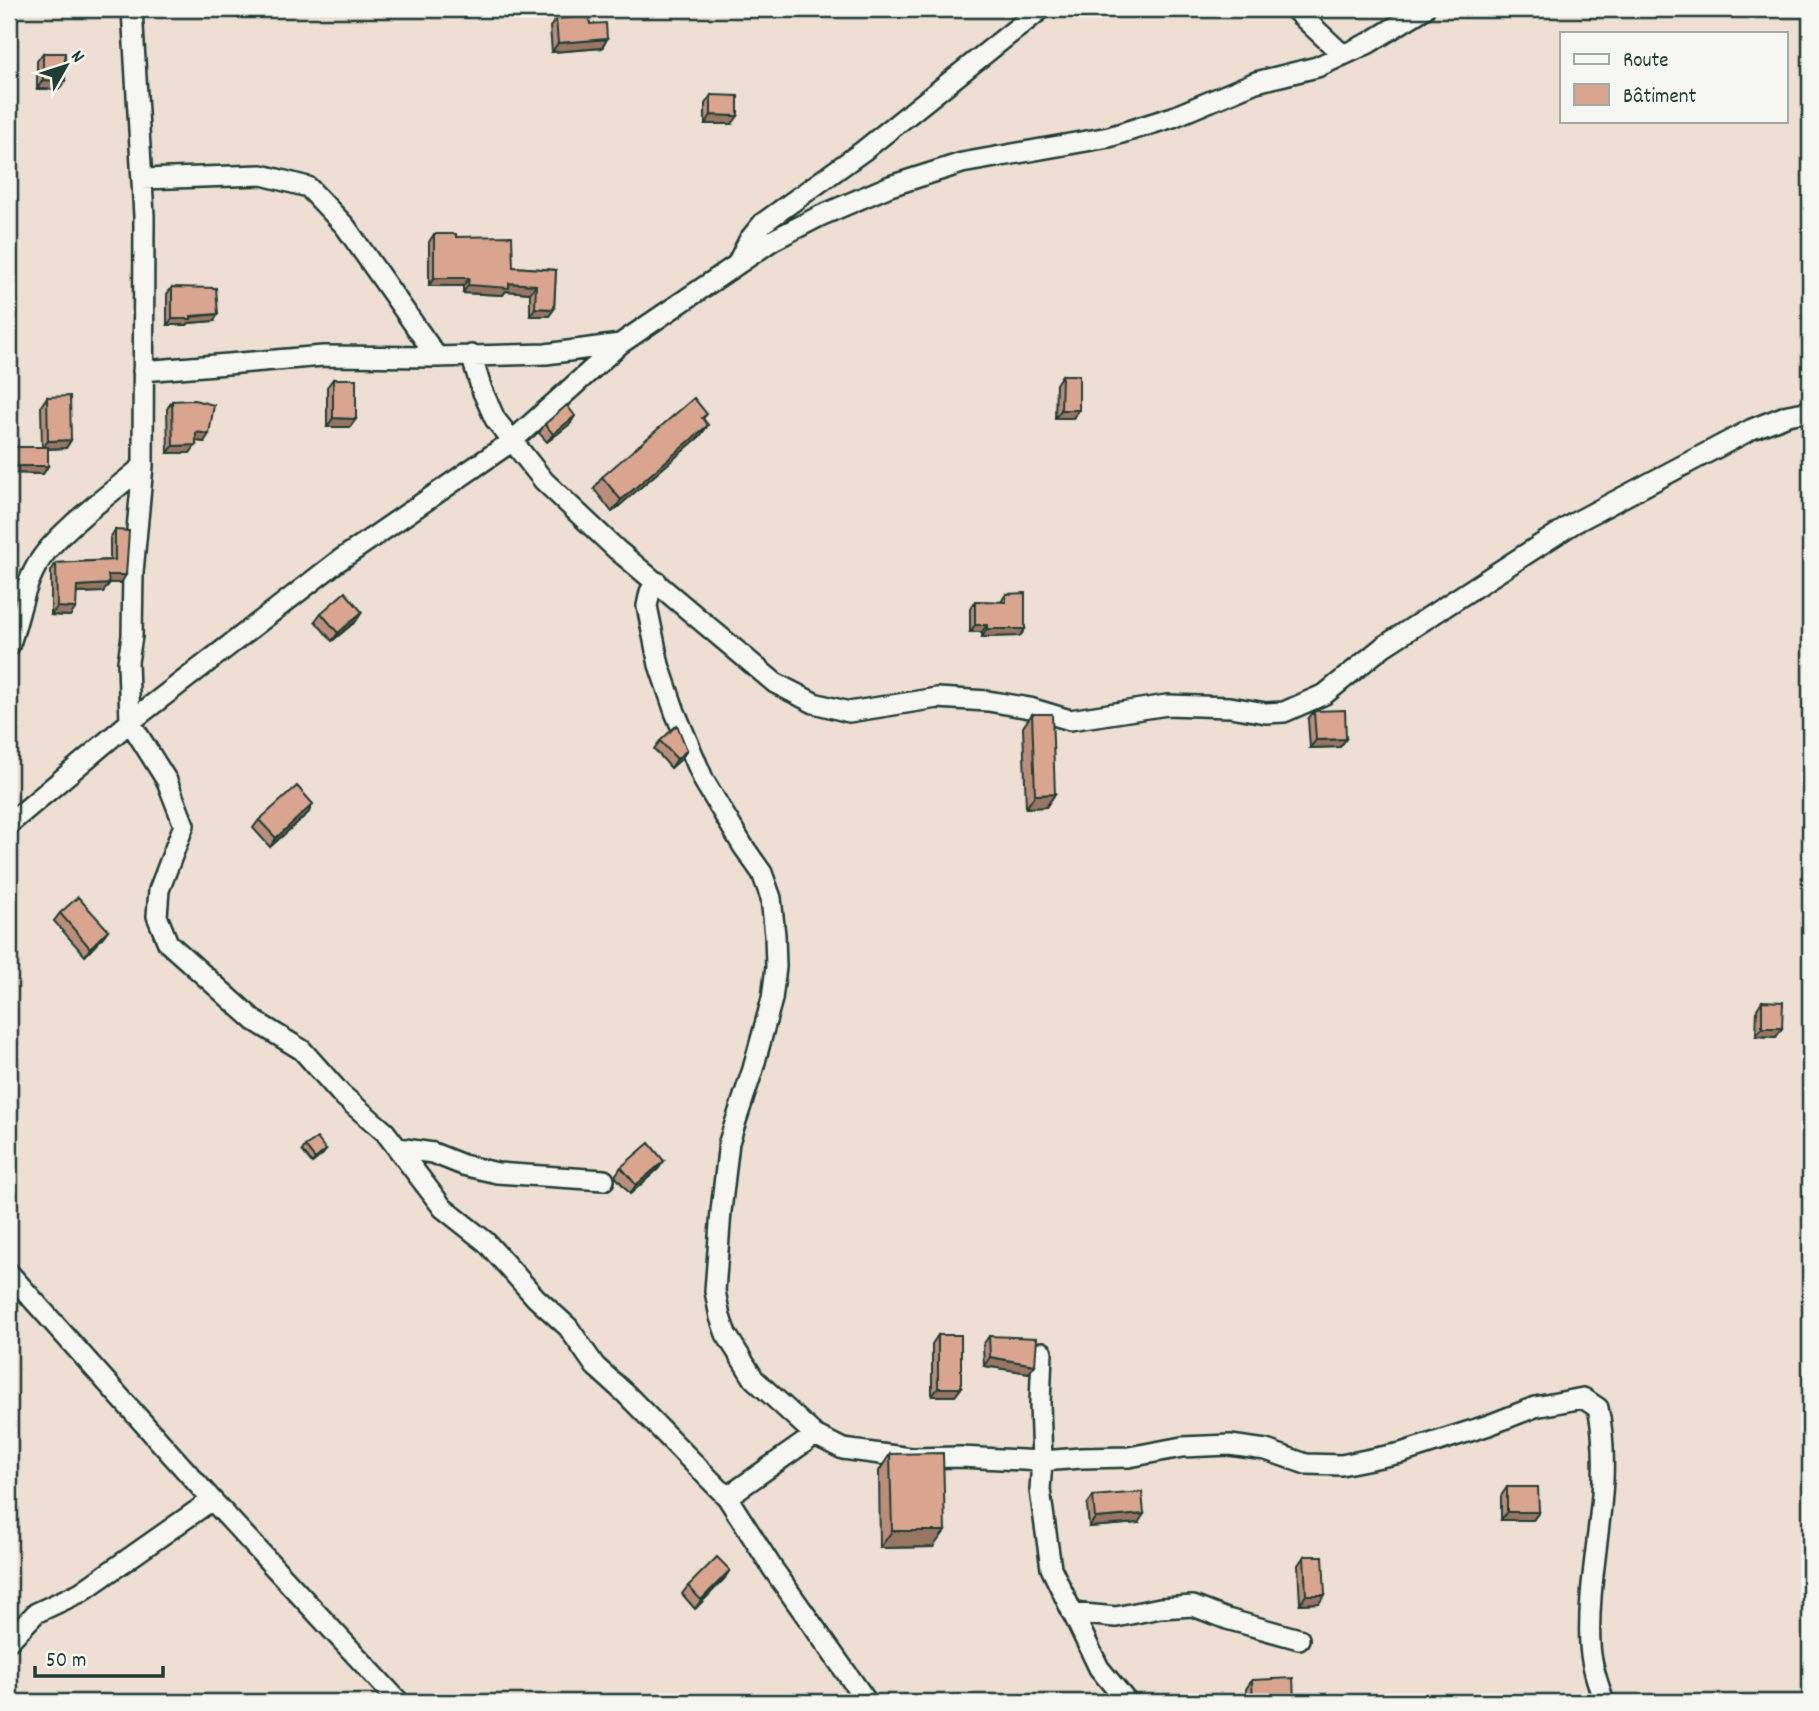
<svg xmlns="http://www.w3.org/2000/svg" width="1819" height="1711" viewBox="0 0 1819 1711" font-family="Dekko,sans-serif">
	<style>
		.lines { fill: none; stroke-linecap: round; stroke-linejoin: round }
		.street-casing { stroke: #1f3d34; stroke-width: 24 }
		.street { stroke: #f6f6f2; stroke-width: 19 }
		.wall { fill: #bb8e7b; stroke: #1f3d34; stroke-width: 2 }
		.shaded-wall { fill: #997464; stroke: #1f3d34; stroke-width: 2 }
		.building { fill: #daa58f; stroke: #1f3d34; stroke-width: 2 }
	</style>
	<rect width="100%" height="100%" fill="#eeded4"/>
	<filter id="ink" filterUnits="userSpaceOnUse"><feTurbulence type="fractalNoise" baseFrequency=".0143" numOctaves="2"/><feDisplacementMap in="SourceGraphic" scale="14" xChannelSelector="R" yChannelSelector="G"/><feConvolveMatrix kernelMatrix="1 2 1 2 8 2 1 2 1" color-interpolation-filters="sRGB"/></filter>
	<g filter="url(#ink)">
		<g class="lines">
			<g class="street-casing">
				<path id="street" d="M1294,9L1343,55
					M142,179L262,175L308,187L345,226L437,357
					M738,262L749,240L763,223L863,151L1041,9
					M471,355L482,390L495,419L544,481L616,549L775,683L814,703L849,712L937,698L988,701L1030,708L1070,720L1167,705L1230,707L1266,713L1284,712L1325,694L1384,646L1574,523L1752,429L1788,415L1810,411
					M143,371L323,356L437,357L546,354L620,344
					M657,582L650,592L647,606L659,665L675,712L704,781L743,846L762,873L771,898L775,935L776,967L772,999L753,1069L729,1142L721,1211L715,1291L720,1317L726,1334L754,1379L815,1435L843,1449L911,1458L960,1457L1042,1461L1081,1458L1129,1457L1182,1447L1230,1445L1266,1450L1306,1464L1341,1465L1401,1453L1489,1425L1535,1407L1583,1398L1598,1408C1615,1486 1586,1566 1590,1645C1591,1664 1598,1684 1604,1702
					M9,646C19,620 22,591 37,565C55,533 113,492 143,466
					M9,824L130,722L128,662L132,636L133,572L143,466L144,216L132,9
					M398,1148L433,1153L463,1165L497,1173L604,1180
					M9,1273L212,1500L399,1702
					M1042,1352L1040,1404L1042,1461L1040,1490L1051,1568L1099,1668L1127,1702
					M727,1497L815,1435
					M1072,1613L1116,1617L1160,1608L1193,1606L1227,1619L1299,1639
					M9,1641L36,1613L81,1592L212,1500
					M867,1702L773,1569L727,1497L626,1394L595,1366L568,1327L536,1298L486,1242L443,1208L385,1132L341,1094L302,1050L255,1021L168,943L157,916L159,890L184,825L167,781L130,722L337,562L511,442L620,344L773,240L820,216L890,186L962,163L1109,137L1173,117L1256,82L1317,67L1369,43L1424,9"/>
			</g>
			<use href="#street" class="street"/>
		</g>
		<path class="wall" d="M556,19L590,24L607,39L602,48L552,52L550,27Z
			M43,53L59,89H37V61Z
			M711,95L732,124H705V104Z
			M434,234L456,237L513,267L556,270L554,309L549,316H530V293L506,291L503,295L463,293V286H429V242Z
			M172,287L214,321L189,323L187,325H167V294Z
			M1062,375L1079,410L1073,418H1055L1056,384Z
			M333,379L356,419L350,427H327V387Z
			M47,397L71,440L66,448L48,449V466L43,474L9,473V447H42L41,406Z
			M172,401L204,442L196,441L190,453H168L167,409Z
			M707,414L703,419L708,425L700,436L612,512L594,489L602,477Z
			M545,424H570L547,442L539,433Z
			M115,530L121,583H109L103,592L77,593L70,616L51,615V571L56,563L110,560V538Z
			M1006,594L1025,629L1020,636L982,637V632H970V609L975,601L1001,602Z
			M362,612L356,621L332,641L315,621L321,613Z
			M1314,711L1346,739L1340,747L1310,748L1308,719Z
			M1032,714L1055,794L1046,807L1026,808L1023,727Z
			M660,741L687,750L681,759L671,768L654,749Z
			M308,813L270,847L253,828L259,820Z
			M60,913L108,930L102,938L85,956L54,921Z
			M1762,1001L1782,1028L1776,1037L1756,1036L1757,1009Z
			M305,1146L326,1150L323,1154L312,1163L302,1151Z
			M664,1161L658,1169L630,1194L615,1176L621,1167Z
			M938,1335L961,1388L955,1396H932V1344Z
			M989,1336L1029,1373L984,1366L983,1345Z
			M890,1454L933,1547L880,1548L879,1471Z
			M1507,1487L1539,1512L1533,1520H1501V1496Z
			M1093,1496L1138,1523L1089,1527L1087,1505Z
			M1304,1556L1319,1603L1300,1604L1298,1565Z
			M724,1579L695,1609L682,1594L688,1586Z
			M1252,1680L1292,1702H1231H1247L1246,1689Z"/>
		<path class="shaded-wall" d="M607,39L602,48L552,52L558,43Z
			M43,80L65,81L59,89H37Z
			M711,115L738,116L732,124H705Z
			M434,278H469L463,286H429Z
			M509,283L536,285L530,293L506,291L503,295L463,293L468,285Z
			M535,308L554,309L549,316H530Z
			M218,314L214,321L189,323L187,325H167L172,319Z
			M1061,410H1079L1073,418H1055Z
			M575,416L570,424L547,442L553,434Z
			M333,418L356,419L350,427H327Z
			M708,425L700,436L612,512L621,500Z
			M196,432L209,434L204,442L190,440Z
			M71,440L66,448L42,449L48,441Z
			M196,445L190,453H168L173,446Z
			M9,466H48L43,474L9,473Z
			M108,575H126L121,583H103Z
			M109,584L103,592L72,593L77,586Z
			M57,607L76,608L70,616L51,615Z
			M362,612L356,621L332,641L338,633Z
			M975,625H987L982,632H970Z
			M987,629H1025L1020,636L982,637Z
			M1346,739L1340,747L1310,748L1316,740Z
			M687,750L681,759L671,768L677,759Z
			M1055,794L1046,807L1026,808L1035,795Z
			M313,804L308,813L270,847L276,838Z
			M108,930L102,938L85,956L90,948Z
			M1762,1028H1782L1776,1037L1756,1036Z
			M326,1150L323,1154L312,1163L315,1159Z
			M664,1161L658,1169L630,1194L636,1185Z
			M990,1357L1035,1365L1029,1373L984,1366Z
			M938,1388H961L955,1396H932Z
			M1507,1512H1539L1533,1520H1501Z
			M1144,1514L1138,1523L1089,1527L1095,1518Z
			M892,1531H945L933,1547L880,1548Z
			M730,1570L724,1579L695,1609L701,1600Z
			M1306,1595H1325L1319,1603L1300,1604Z
			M1294,1700L1292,1702H1253Z"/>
		<path class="building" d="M589,16L590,24L606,23L607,39L558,43L556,19Z
			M43,53H65V81L43,80Z
			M711,95L738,96V116L711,115Z
			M434,234H456V237L512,236L513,267L556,270L554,309L535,308L536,285L509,283V288L468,285L469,278H434Z
			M172,287L216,288L218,314L191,316V319H172Z
			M1062,375H1079V410H1061Z
			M333,379H356V419L333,418Z
			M70,396L71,440L48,441L47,397Z
			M694,398L707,414L702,418L708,425L621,500L602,477Z
			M194,400L214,405L209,434L196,432V445L173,446L172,401Z
			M567,405L575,416L553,434L545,424Z
			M9,447H48V466H9Z
			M11,528L16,598L13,609H9V529Z
			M115,530L129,531L126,575H108L109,584L77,586L76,608L57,607L56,563L115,560Z
			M345,592L362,612L338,633L321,613Z
			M1025,593V629H987V625H975V601L1006,602V594Z
			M1345,710L1346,739L1316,740L1314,711Z
			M1032,714H1052L1055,794L1035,795Z
			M677,725L687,750L677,759L660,741Z
			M297,786L313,804L276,838L259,820Z
			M78,897L108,930L90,948L60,913Z
			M1762,1001L1783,1002L1782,1028H1762Z
			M317,1138L326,1150L315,1159L305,1146Z
			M649,1143L664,1161L636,1185L621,1167Z
			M938,1335H961V1388H938Z
			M989,1336L1037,1338L1035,1365L990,1357Z
			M943,1453L945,1531H892L890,1454Z
			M1507,1487H1538L1539,1512H1507Z
			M1142,1492L1144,1514L1095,1518L1093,1496Z
			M1304,1556H1323L1325,1595H1306Z
			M717,1557L730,1570L701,1600L688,1586Z
			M1293,1678L1294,1700L1253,1702L1252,1680Z"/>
	</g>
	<rect width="1819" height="1711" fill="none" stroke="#f6f6f2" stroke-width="35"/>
	<rect x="18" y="18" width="1784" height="1676" fill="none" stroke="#1f3d34" stroke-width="2.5" filter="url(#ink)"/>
	<rect x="1560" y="32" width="228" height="91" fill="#f6f6f2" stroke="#a0aca6" stroke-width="2"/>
	<rect x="1574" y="54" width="35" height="10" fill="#f6f6f2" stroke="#a0aca6" stroke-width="2"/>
	<text x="1623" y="66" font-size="21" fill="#1f3d34">Route</text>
	<rect x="1574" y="84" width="35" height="21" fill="#daa58f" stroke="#a0aca6" stroke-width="2"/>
	<text x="1623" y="102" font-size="21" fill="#1f3d34">Bâtiment</text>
	<g transform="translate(66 66) rotate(51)" stroke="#f6f6f2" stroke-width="5" paint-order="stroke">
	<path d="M0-5L12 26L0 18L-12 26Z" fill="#1f3d34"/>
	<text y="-10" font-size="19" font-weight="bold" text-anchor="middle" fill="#1f3d34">N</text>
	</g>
	<path d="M35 1666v10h128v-10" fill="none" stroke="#1f3d34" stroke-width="3.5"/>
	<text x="46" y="1666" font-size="21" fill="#1f3d34" stroke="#f6f6f2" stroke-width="5" paint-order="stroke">50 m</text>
</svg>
